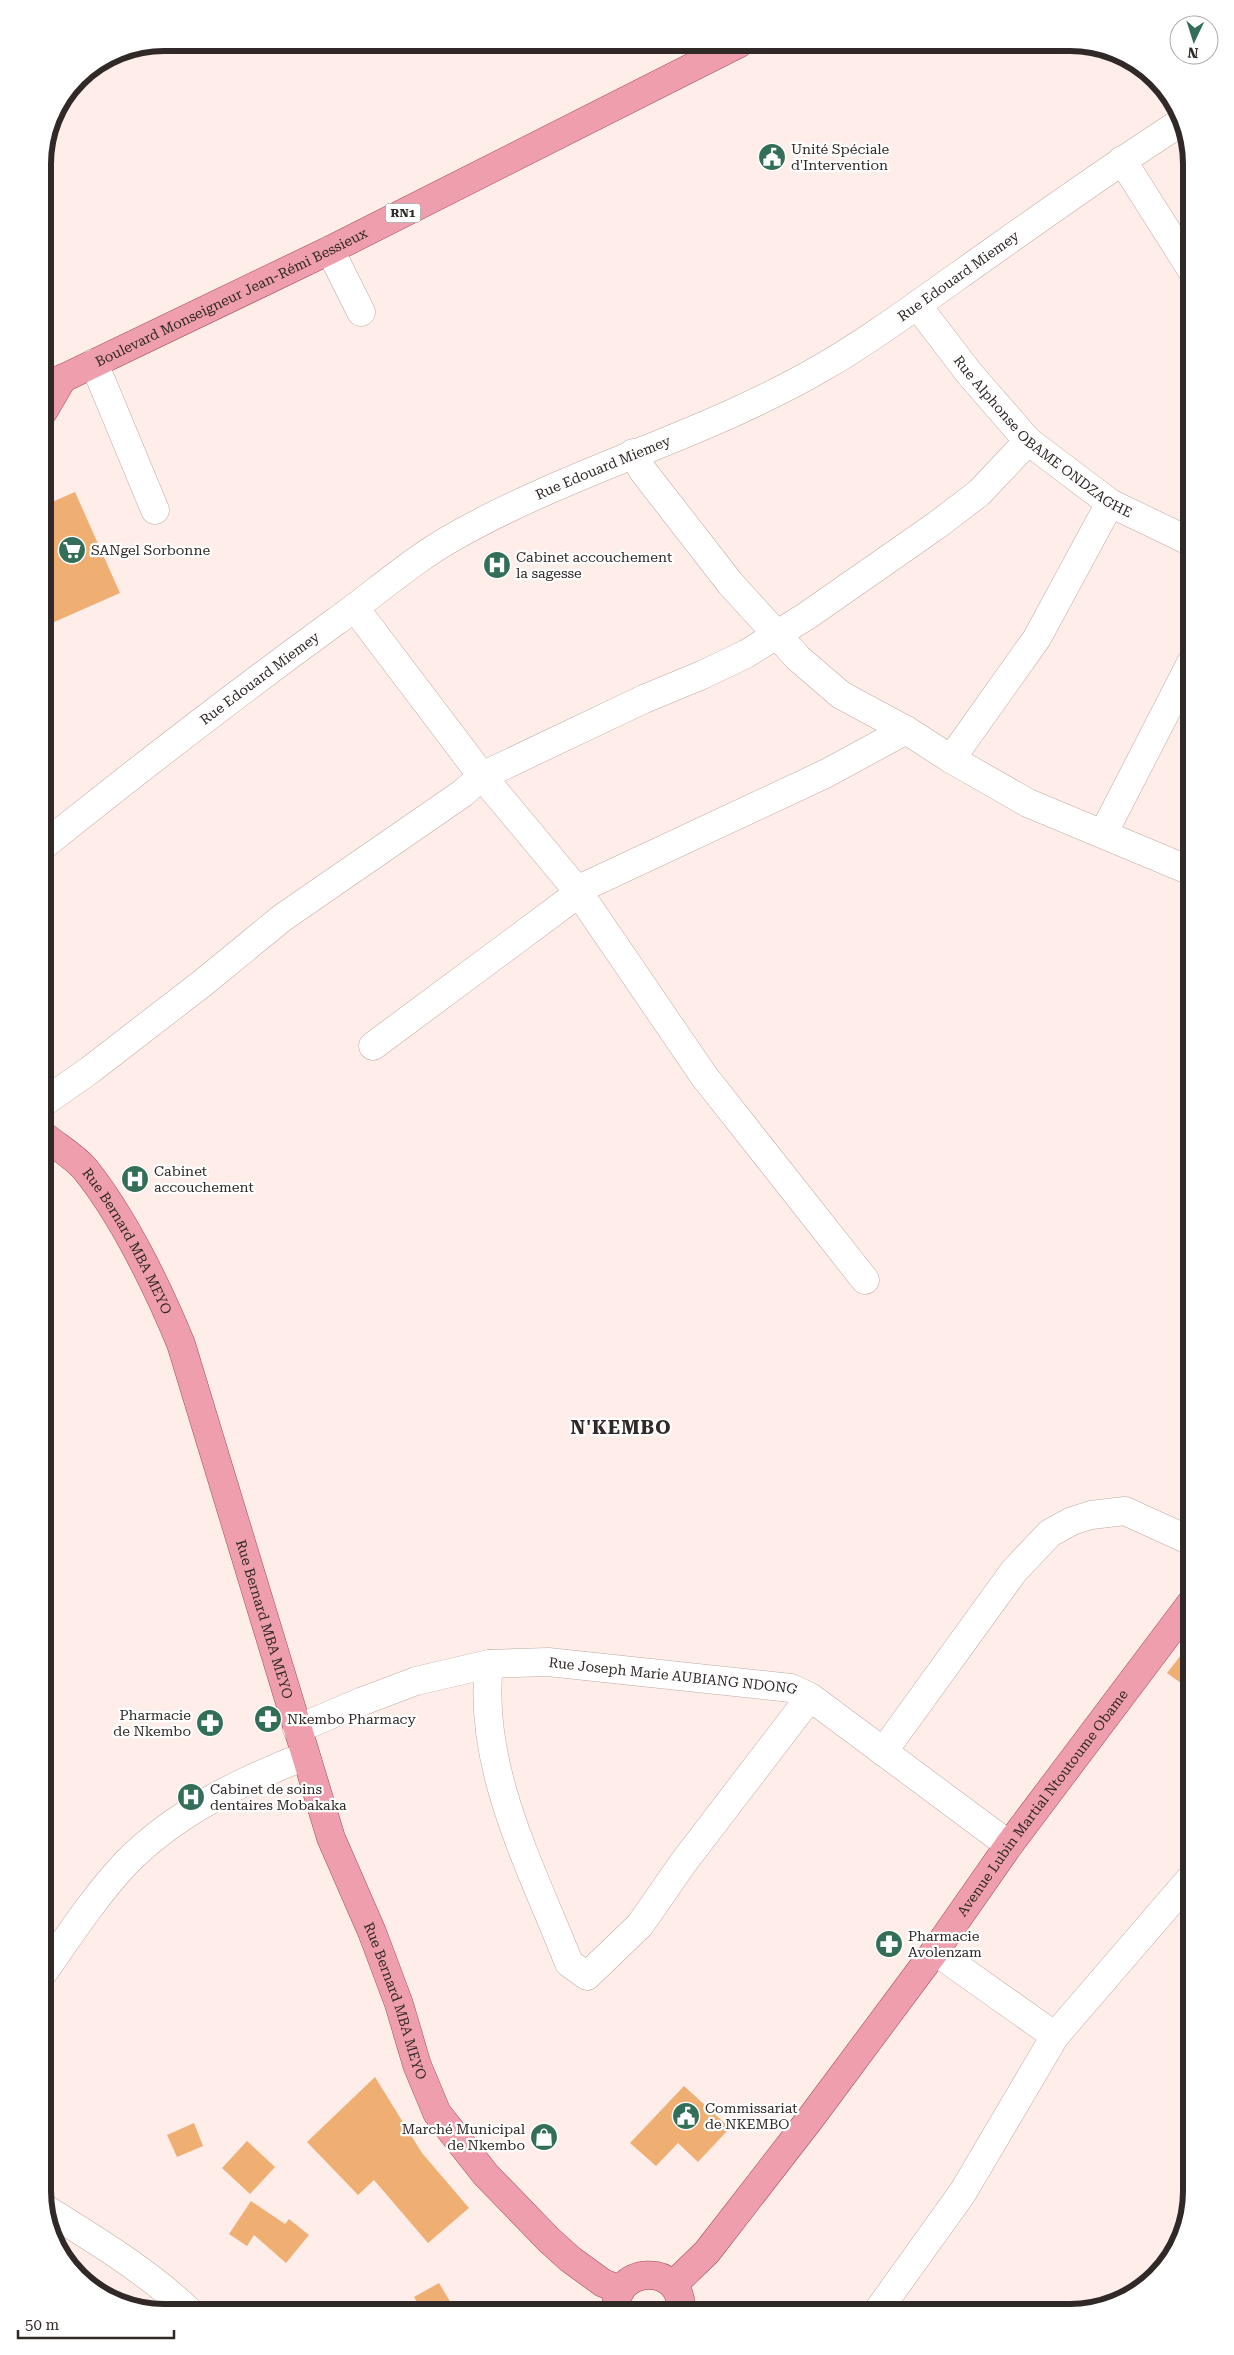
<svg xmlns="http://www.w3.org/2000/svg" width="1234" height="2355" viewBox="0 0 1234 2355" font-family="'Roboto Serif',serif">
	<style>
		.building { fill: #efaf73 }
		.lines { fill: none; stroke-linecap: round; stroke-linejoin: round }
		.minor-casing { stroke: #beaba5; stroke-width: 29 }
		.major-casing { stroke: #a44b5a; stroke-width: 29 }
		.minor { stroke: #fff; stroke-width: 28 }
		.major { stroke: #ee9eac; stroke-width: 28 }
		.labels { text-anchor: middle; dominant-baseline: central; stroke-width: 4.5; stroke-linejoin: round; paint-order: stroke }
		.shield { fill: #fff; stroke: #6f6968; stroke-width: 1 }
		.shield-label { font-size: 12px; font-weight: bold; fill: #312927 }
		.poi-label { font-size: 14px; fill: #312927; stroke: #fff; text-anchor: start }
		.street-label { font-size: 14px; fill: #312927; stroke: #fff }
		.district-label { font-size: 19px; font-weight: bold; letter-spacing: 1px; fill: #312927; stroke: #fff }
		.rim { fill: none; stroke: #312927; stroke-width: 6 }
	</style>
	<rect width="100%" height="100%" fill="#feede8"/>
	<path class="building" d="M75,492L120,593L52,623L43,602V506Z
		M1192,1641V1691L1167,1673Z
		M375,2077L422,2153L469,2208L428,2243L374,2180L358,2195L307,2142Z
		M684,2086L730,2128L698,2162L678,2143L656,2166L630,2143Z
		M194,2123L203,2146L177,2157L167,2135Z
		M247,2141L275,2167L250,2194L222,2168Z
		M251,2201L285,2224L289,2219L309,2235L286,2263L254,2235L247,2246L229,2234Z
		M439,2283L451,2303L435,2312H423L414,2297Z"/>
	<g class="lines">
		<g class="minor-casing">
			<g id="minor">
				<path d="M1122,160L1191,269"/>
				<path d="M330,250L361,312"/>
				<path id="s1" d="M917,305L969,373L1028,441L1110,503L1191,542"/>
				<path d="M94,363L155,510"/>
				<path d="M633,453L643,471L730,583L798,658L841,695L906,730L951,759L1028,803L1191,871"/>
				<path d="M355,608L482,776L577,890L704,1076L865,1280"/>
				<path d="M951,759L1037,638L1110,503"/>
				<path d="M1103,834L1191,663"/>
				<path id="s2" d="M43,846C139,769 236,694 335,622C376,593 413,559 457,535C574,469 707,435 823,367C870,340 914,307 958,276C1033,223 1106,170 1183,121"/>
				<path d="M577,890L827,773L906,730"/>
				<path d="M373,1046L579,893"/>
				<path d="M43,1103L90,1070L204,982L282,918L463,793L482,776L644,699L702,675L746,654L808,615L937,525L979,493L1028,441"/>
				<path d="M489,1664C477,1767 532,1869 569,1963L587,1976L640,1925L683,1863L810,1697"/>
				<path id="s3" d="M297,1729L363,1701L416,1681L489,1664L548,1662L791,1688L810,1697L1009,1845"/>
				<path d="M883,1752L1014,1571L1050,1533L1072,1521L1091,1515L1125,1511L1191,1541"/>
				<path d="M935,1951L1055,2036"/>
				<path d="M43,1973C69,1936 95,1896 126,1863C175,1813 241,1781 305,1756"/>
				<path d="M46,2209C97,2241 147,2271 190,2312"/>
				<path d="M877,2312L963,2192L1055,2036L1191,1878"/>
			</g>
		</g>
		<g class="major-casing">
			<g id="major">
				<path id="s4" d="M43,388L330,250L740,43"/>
				<path d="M43,412L63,378"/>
				<path id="s5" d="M43,1135C56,1146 74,1156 85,1169C123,1216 158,1288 181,1344L331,1838L372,1932L399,2004L417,2065L437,2113L486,2175L549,2240L570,2259L603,2283L621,2290"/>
				<path id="s6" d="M673,2285L707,2252L810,2119L935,1951L1009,1845L1191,1603"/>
				<path d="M617,2312C609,2267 684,2259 681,2312"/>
			</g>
		</g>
		<use href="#minor" class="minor"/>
		<use href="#major" class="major"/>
	</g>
	<defs>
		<g id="civic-disc" transform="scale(1.4375)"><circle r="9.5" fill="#336e58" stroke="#fff"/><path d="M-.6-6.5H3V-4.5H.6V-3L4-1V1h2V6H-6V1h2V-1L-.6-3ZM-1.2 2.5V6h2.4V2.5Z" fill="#fff"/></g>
		<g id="supermarket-disc" transform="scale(1.4375)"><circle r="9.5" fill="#336e58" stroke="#fff"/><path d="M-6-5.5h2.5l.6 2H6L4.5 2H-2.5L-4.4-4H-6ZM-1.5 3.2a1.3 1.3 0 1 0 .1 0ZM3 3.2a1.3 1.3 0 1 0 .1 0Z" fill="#fff"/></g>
		<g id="hospital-disc" transform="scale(1.4375)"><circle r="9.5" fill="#336e58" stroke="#fff"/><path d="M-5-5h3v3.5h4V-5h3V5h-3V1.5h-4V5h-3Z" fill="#fff"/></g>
		<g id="pharmacy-disc" transform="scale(1.4375)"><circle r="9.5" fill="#336e58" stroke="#fff"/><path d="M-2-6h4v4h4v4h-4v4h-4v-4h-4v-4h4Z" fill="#fff"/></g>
		<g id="shop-disc" transform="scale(1.4375)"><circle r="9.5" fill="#336e58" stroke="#fff"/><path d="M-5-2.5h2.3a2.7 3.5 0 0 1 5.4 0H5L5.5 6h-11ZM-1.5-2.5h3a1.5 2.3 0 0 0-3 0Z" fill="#fff"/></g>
	</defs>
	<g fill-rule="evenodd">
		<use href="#civic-disc" x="772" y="157"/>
		<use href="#supermarket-disc" x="72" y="550"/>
		<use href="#hospital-disc" x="497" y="565"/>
		<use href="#hospital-disc" x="135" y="1179"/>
		<use href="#pharmacy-disc" x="268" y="1719"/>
		<use href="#pharmacy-disc" x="210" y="1723"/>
		<use href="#hospital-disc" x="191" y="1797"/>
		<use href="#pharmacy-disc" x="889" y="1944"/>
		<use href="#civic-disc" x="686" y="2116"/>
		<use href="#shop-disc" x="544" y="2137"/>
	</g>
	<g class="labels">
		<rect class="shield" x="385.5" y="203.5" width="35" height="19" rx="4"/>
		<g class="shield-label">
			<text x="403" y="213">RN1</text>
		</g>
		<g class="poi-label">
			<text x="791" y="149">Unité Spéciale<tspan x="791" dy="16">d'Intervention</tspan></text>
			<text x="91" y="550">SANgel Sorbonne</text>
			<text x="516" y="557">Cabinet accouchement<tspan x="516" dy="16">la sagesse</tspan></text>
			<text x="154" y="1171">Cabinet<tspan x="154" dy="16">accouchement</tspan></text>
			<text x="191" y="1715" text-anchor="end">Pharmacie<tspan x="191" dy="16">de Nkembo</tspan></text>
			<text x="287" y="1719">Nkembo Pharmacy</text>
			<text x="210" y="1789">Cabinet de soins<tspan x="210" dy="16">dentaires Mobakaka</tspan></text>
			<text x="908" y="1936">Pharmacie<tspan x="908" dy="16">Avolenzam</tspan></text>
			<text x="705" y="2108">Commissariat<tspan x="705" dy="16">de NKEMBO</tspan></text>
			<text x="525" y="2129" text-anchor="end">Marché Municipal<tspan x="525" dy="16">de Nkembo</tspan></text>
		</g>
		<g class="street-label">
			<text stroke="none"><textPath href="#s2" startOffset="1084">Rue Edouard Miemey</textPath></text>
			<text stroke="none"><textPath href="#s4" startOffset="209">Boulevard Monseigneur Jean-Rémi Bessieux</textPath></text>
			<text stroke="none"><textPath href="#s1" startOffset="184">Rue Alphonse OBAME ONDZAGHE</textPath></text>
			<text stroke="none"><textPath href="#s2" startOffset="679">Rue Edouard Miemey</textPath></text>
			<text stroke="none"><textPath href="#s2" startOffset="274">Rue Edouard Miemey</textPath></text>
			<text stroke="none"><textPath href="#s5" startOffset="138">Rue Bernard MBA MEYO</textPath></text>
			<text stroke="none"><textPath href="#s5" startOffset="542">Rue Bernard MBA MEYO</textPath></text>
			<text stroke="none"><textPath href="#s3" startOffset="388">Rue Joseph Marie AUBIANG NDONG</textPath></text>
			<text stroke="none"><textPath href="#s6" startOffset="608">Avenue Lubin Martial Ntoutoume Obame</textPath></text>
			<text stroke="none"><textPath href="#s5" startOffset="946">Rue Bernard MBA MEYO</textPath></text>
		</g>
		<g class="district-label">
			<text x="621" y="1427">N'KEMBO</text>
		</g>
	</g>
	<path d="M0 0H1234V2355H0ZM164 51H1070A113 113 0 0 1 1183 164V2191A113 113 0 0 1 1070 2304H164A113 113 0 0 1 51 2191V164A113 113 0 0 1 164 51Z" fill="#fff" fill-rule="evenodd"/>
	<path class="rim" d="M164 51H1070A113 113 0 0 1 1183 164V2191A113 113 0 0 1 1070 2304H164A113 113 0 0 1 51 2191V164A113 113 0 0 1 164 51Z"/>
	<g transform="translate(1194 40) rotate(184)"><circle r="24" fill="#ffffff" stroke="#ada9a9"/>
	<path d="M0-4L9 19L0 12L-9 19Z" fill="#336e58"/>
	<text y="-8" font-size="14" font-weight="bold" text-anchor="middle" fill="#312927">N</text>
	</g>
	<path d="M18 2330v8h156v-8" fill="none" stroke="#312927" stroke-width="2.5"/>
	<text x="25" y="2330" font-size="15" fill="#312927" stroke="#ffffff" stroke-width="4" paint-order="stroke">50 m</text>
</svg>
